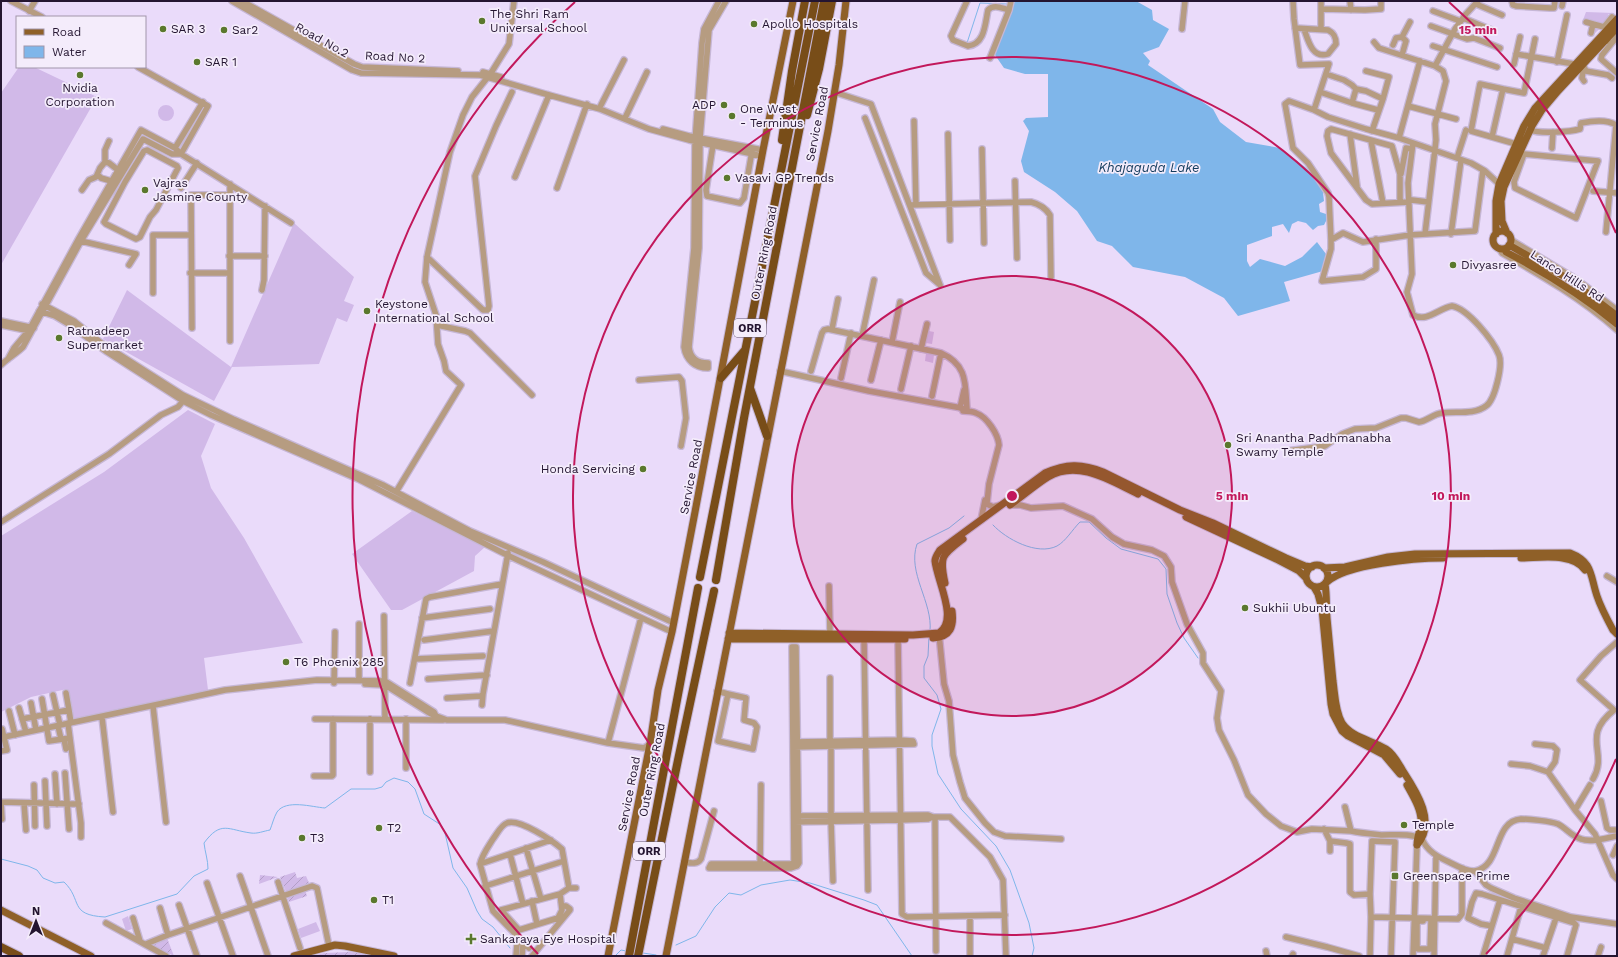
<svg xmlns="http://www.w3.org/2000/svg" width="1618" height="957" viewBox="0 0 1618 957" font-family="'Work Sans',sans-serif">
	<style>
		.grass { fill: #d1b9e8 }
		.garden { fill: url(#garden-furrows) }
		.water { fill: #7fb6ea }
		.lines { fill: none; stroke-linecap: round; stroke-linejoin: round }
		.stream { stroke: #7fb6ea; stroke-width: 1 }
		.minor-casing { stroke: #c6b7d6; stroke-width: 8 }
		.major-casing { stroke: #c6b7d6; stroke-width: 9 }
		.highway-casing { stroke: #c6b7d6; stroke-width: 10 }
		.minor { stroke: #b69c81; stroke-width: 5.5 }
		.major { stroke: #8f6028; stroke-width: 7 }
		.highway { stroke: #784d18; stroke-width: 8 }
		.ring { fill: none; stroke: #c2185b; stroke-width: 2 }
		.poi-dot { fill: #5a782d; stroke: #f4ecfb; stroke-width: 1.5 }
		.labels { text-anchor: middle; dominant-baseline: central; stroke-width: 3.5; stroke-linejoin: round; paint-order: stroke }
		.shield { fill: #f4ecfb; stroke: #62566e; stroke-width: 1 }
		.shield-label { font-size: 11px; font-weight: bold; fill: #241531 }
		.poi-label { font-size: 12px; fill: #241531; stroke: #f4ecfb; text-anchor: start }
		.street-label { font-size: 12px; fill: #241531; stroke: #f4ecfb }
		.water-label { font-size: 13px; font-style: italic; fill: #133b5d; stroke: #f4ecfb }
		.centre { fill: #c2185b; stroke: #f4ecfb; stroke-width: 2 }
		.ring-label { font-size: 12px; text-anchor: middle; font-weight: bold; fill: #c2185b; stroke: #f4ecfb; stroke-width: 3.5; stroke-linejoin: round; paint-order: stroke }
	</style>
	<defs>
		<pattern id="garden-furrows" width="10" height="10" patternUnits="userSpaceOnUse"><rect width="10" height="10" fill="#d1b9e8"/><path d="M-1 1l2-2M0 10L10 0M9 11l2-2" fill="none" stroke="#b39ec7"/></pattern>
	</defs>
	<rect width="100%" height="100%" fill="#eadbfa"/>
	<path class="grass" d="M1586,12L1614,13L1613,15L1608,14L1610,19L1593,35L1592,23L1583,20Z
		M19,67H34L97,97L1,265V93Z
		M158 113a8 8 0 1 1 16 0a8 8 0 1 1-16 0Z
		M294,223L354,277L344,301L354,305L347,322L337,318L319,364L232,367L214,401L103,339L127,290L231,367Z
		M929,331L934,332L932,344L926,343Z
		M926,353L934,355L933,363L925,361Z
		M188,410L215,424L201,456L211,488L244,538L303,643L204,658L208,690L72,720L67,689L31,697L1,712V536L104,472Z
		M412,511L485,547L475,556L474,571L402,610H391L352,554Z
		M128,916L132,929L126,931L122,919Z
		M316,922L320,931L301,938L298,929Z"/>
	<path class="garden" d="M295,872L297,878L306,876L309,883L286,892L280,877Z
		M260,875L278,877L259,884Z
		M305,890L307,896L289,902L287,896Z
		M167,938L174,956L151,945Z
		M350,952L387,956H313L324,953Z"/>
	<path class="water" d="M1015,1H1136L1152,10L1153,20L1169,29L1159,47L1143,53L1150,61L1148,65L1213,109L1220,122L1246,142L1280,148L1305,167L1322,184L1324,201L1319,204L1320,212L1326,214L1327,219L1324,225L1318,226L1313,230L1306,223L1298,221L1292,224L1289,233L1283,224L1272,227V236L1247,245V261L1250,267L1260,259L1285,266L1302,257L1317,242L1326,254L1323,271L1284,282L1290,301L1238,316L1224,298L1185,277L1133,267L1112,246L1097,241L1077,211L1055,192L1024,172L1021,161L1029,131L1023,121L1026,118L1048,117V74H1025L1004,68L995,55C1002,37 1005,17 1015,1Z"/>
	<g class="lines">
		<path class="stream" d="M967,43L980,3L1007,4
			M993,525C1006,539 1037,556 1057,546C1066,541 1072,530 1080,522H1089L1106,538L1121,549L1158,559L1166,569L1167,594L1177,623L1184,638L1198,658
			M930,631C933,602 907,573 917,544L949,528L964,516
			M929,636L928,656L924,666V678L937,695L941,709L932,735V746L938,774L961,809L996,846L1010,870L1029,923L1034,948L1032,956
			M1,859L28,866L37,870L43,878L55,883L64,882C83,900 68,915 105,917L177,894L194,876L208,869C208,860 205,852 204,843C221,820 228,830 251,833C257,834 264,831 270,830C272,825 274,817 277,812C286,799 312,807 325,808L351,789H375L382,787L386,782L394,778L408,782L415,789L424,814L441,825L445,833L453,868L467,888L477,911L482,919L493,927L510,948
			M676,945L696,936L715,907L729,893L741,895L761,885L790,880L810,883L864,900L877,905L912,956
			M643,953L656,955
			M615,956L621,950L626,951"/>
		<g class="minor-casing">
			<path id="minor" d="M11,1L42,17
				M232,1L352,70L361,73L480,75L549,95L600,109L649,129L689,140L762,156
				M242,1L354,64L362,67L458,71
				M719,1L704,29L702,43L695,142L694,248L684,347C686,360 695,368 708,368V363C697,363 690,357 689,347L699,248L700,138L709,30L726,1
				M967,1L951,36L953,40L968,46C985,44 985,24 988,10C994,4 1001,8 1009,10L990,58
				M1293,1L1294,19L1300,65L1329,64L1314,110
				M1350,1L1351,10
				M1512,1L1513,5L1516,6L1550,8H1554L1555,1
				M1476,4L1502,15
				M1562,6L1563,1
				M1322,9L1365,10L1381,9V1
				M1009,10L1011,1
				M29,11L35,1
				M1433,11L1460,21
				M1463,18L1494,31
				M1586,22L1593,24
				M1431,26L1467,39L1474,38L1500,48
				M1295,28L1328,30C1334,33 1336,37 1336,44L1328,54C1312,59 1308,40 1304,29
				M1182,29L1185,1
				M1321,29V1
				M1591,33L1593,24L1604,27L1612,17L1616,20
				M1402,37L1406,41L1402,55
				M1606,40L1611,44L1602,55L1601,59L1617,73
				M1374,42L1379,48L1435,66L1443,71L1446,81L1435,124L1436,140L1425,234
				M1611,44L1617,37
				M1393,45L1396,38L1402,37L1410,22
				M1433,46L1497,67
				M1516,54L1574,64
				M1557,62L1567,15
				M1514,64L1520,37
				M1583,65L1586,71L1608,75L1612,78
				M1435,66L1455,29L1466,14L1478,1
				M138,67L208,106L181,154
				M1366,71L1389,77L1383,99L1372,131
				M1583,71L1582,78L1584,81
				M483,72L501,77
				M1326,74L1344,80L1352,85L1356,89L1366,91L1383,99
				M1503,89L1480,84L1471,131L1516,144
				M834,92L871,104L940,285
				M1320,92L1352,103L1356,89
				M1352,103L1378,110
				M601,105L624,60
				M1408,106L1456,119
				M626,116L647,72
				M865,118L926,273L940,285
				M914,121L916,205
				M663,129L689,136L763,150
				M1530,130C1540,134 1570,132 1580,129L1581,123C1591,121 1607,119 1616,125L1606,232
				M948,134L950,240
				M1350,134L1357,186
				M1492,137L1503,89L1524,93L1535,39
				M1399,138L1420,61
				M1371,141L1383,203
				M713,145L706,190L707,196L740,203L744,198L752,151
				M175,148L203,102
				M1552,148L1553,132
				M982,149L984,243
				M147,150L177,166L178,168L156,210L150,217L140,237L136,239L106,224L104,222L125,182L144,151Z
				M1524,154L1598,161L1576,218L1515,188L1514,182Z
				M1457,158L1466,130
				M105,162L109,163L118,170
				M1483,170L1475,231L1410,235L1363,242L1343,233L1331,240L1329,197L1328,193L1308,163L1293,148L1285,104L1289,101L1314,110L1328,117L1366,129L1399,138L1471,163L1485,171L1499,184
				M98,175L101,178L111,181
				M515,177L549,95
				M1015,181L1017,258
				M230,184V341
				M181,188L197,163
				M557,188L587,104
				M82,190L89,180L96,177L100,168L105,162V150L109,141
				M1593,191L1617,193
				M1412,200L1428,202
				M1400,202V174
				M1409,202L1372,204L1366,200L1331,153L1327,136L1328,131L1331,129L1392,146L1400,174H1401L1406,148L1412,149
				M910,205L1031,202C1039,204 1045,207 1050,215L1051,277
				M1451,234L1461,160
				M1331,240V249L1322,281L1363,277L1376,269V239
				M1511,240L1576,279L1617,310
				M81,241L136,254L129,265
				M1499,248L1502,253C1542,276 1582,299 1617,330
				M229,256H265
				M427,257L483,310H488L489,306L475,176L496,126L512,92
				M190,273H229
				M262,290L264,280L265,206
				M153,293V235H191
				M42,304L74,321L100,342L183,395L233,419L383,485L470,531L543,562L674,623
				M39,311L55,316L70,325L107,352L183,401L211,415L358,479L507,555L672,632
				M1,321L34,328
				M1,325L30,331
				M437,325L465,331L470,333L532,395
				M192,328L191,195H230
				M832,329L838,299
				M862,336L874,280
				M892,342L900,302
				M921,349L927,324
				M8,359L14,348L29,330L79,238L141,130L175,148L181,154L291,223
				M1,365C8,358 16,354 23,347L81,241L143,139L172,154H181
				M780,371L869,391L967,409C965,384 968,365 941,353L828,329L824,330L822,333L811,371
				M841,378L851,333
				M639,380L679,377L682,381L686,418L681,446
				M871,380L881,340
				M901,389L911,346
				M932,396L941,353
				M960,408L964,390
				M963,411C967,411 972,411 976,413C987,417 998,434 999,445L989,484L987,503
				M1287,451L1325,446L1342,434L1355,429L1376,428L1401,418H1406L1419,422C1427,421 1433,414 1442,413C1456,411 1474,415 1486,406C1495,400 1503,365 1499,355C1493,340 1468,309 1452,306C1439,308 1427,323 1413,315L1407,292L1412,274L1408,183L1413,143
				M396,492L461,385L446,371L444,361L438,344L436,315L425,282L427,257L450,152L463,115L472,97L491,73L509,44L514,1
				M985,503L993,507L1000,505
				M1011,505H1020L1031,508L1063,506L1092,519L1112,537L1124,544L1152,550L1164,556L1171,567L1172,582L1187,624L1203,653V663L1221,691L1217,718L1219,730L1234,760L1248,795L1266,814L1281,826L1297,832L1312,829L1351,831
				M981,520L985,500
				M1,522L109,454L161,415L178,407L183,401
				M1607,576L1617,582
				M829,586L830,634
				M384,616L385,719
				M422,618L490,609
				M939,634L944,684L949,701L953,755L960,782L965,798L985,823L994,832L1005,836L1061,839
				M898,639L902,914L907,917L1005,915
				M424,640L494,631
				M864,640L868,890
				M792,647H796L799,863L797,866L791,868H709L711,864H791L794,862Z
				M415,659L483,656
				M830,678V742
				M428,679L487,675
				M359,680V624
				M334,683L335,632
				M410,683L426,599L430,597L502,584
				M365,684L385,685L431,714L447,720H505L608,743L644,748L650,744
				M717,691L728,694L718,741L753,749L757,727L754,723L744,720L746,698L728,694
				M66,693L69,710
				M53,695L60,725
				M447,698L481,696L483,694L508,553
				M42,699L49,741L70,738
				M31,703L36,730
				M482,705L483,694
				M153,706L166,822
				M19,708L26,732
				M9,711L15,735
				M102,717L113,812
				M22,719L69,710L71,723
				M315,719L443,720
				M406,719V768
				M68,723L81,823V837
				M58,726L61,739
				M4,737L225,690L317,680L385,681L434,712L436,716
				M64,739L66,749
				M608,743L641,618
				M1535,744L1553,746L1557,750L1555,762L1548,772
				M831,746V817
				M794,747L914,744L913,741L899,740L795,742
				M1,751L7,750L2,729
				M1511,764L1530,766L1548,772L1575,810
				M370,772V719
				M65,773L69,829
				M55,774L57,804
				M314,776H332L333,775V719
				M1593,779C1609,752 1580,737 1614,710L1580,680L1601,656L1617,642
				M45,781L47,826
				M34,785L35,826
				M1590,785L1575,810L1595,834L1613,875L1617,879
				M1601,801L1607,828L1610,830H1617
				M1,802L79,804
				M1,802L2,819
				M24,803L26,830
				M1345,807L1351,831C1361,833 1372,834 1382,835C1396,835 1410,833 1422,839C1427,851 1438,857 1449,862C1457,866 1467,872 1475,871C1502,866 1493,821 1521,819C1529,819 1550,821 1558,824C1566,828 1571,836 1581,839C1591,843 1606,838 1617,836
				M794,816L928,815L933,817H950L990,857L1003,880L1006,956
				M935,817L936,951
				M831,821L833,881
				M794,822L900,820L928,819L933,817
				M1324,829L1330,841V851
				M1330,841L1346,843L1350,844V892L1354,895L1370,894L1371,917L1458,919L1462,914V868
				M526,848L541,899
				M510,854L523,904
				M1613,855L1617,846
				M684,862C690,863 697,865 701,859L714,811
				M480,864L551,840
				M760,868L761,785
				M1475,871L1486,885L1491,888L1514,898L1571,917L1617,924
				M240,876L268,956
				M278,882L300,948
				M207,883L233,956
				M485,886L564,861
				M569,888H576
				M1370,894L1372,841L1395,842L1391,956
				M1500,900L1492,926L1481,924L1468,918L1472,902L1476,893L1482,894L1574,923L1576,925L1567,956
				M532,901L537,924
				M179,905L197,956
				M160,908L168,935
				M970,916V956
				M133,918L140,941
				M1423,921H1419L1417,923V947L1418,949H1430L1431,921
				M106,923L166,956
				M1286,937L1327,947L1359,956
				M1512,939L1546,948
				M521,941L523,945L522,956
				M146,944L168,935L312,886L317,888L329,946
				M529,948L493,911L480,864C482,855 488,847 493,839C497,834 501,825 507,823C519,818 553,841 562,849L569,888L560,894L562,910L558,918L519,930L501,910L560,894
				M1266,951L1267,956
				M516,956L517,944L521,940
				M532,956L570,910V909L566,906H562
				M1292,956L1293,954
				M1370,956L1371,917
				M1413,956L1417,845
				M1434,956L1436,856
				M1483,956L1492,926
				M1507,956L1521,907
				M1543,956L1556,918
				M1598,956L1601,947"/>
		</g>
		<g class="major-casing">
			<path id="major" d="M1493 240a9 9 0 1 1 18 0a9 9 0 1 1-18 0Z
				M1507,233L1502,221L1501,201L1504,187L1532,126L1542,110L1558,91L1617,28
				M1496,234V201L1499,184L1524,126L1535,108L1617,19
				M1509,245L1570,280L1617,316
				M1505,249L1506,252C1546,273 1582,295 1617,324
				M1010,505C1023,496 1035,485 1048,477C1078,459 1111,481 1138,494
				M1186,517L1276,559L1299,571L1306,578
				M1521,558C1540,558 1573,552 1585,570
				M1306 576a11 11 0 1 1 22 0a11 11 0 1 1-22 0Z
				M1324,568L1345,567L1388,557L1415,554L1570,553C1593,562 1590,575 1597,596C1601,608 1607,619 1613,630L1617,634
				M1327,582C1346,564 1416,558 1443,558
				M945,583C939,556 942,555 963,539
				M1325,584C1327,595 1326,607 1327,618C1329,639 1331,660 1333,681C1335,695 1335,711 1342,723C1352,738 1372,740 1386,749C1394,754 1398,763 1403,771C1416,791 1437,822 1417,845
				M1314,587L1318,594L1322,609L1331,704L1333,714L1342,731L1348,736L1384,755L1400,774
				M729,633L913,635L939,633C959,620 937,581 935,561C935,557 938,553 940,550L1045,473C1066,464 1081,463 1103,472L1180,510L1213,523L1286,558L1305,566L1312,567
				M933,638C951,637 954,626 952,611
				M728,639H905
				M1407,785C1413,796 1422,810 1421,823C1420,831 1417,837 1417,845
				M1,910L91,956
				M294,956L335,945L345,946L394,956
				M608,956L650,744L658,690L672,632L695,512L763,150L793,1
				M666,956L828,131L839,65L846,1"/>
		</g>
		<g class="highway-casing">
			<path id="highway" d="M807,115L819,69L832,1
				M782,140L792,71L805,1
				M721,378L745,350
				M750,388L767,436
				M700,577L815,1
				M716,580L744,418L824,1
				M1,947L19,956
				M629,956L698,588
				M638,956L678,760L714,591"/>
		</g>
		<use href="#minor" class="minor"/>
		<use href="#major" class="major"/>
		<use href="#highway" class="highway"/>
	</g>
	<circle cx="1012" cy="496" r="220" fill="#c2185b" fill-opacity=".12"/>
	<g class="ring">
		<circle cx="1012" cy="496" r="220"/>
		<circle cx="1012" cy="496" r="439"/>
		<path d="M1616 759A659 659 0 0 1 1486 954M538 954A659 659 0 0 1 575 2M1449 2A659 659 0 0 1 1616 233"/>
	</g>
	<g class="poi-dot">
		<circle cx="482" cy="21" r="4"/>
		<circle cx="754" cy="24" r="4"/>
		<circle cx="163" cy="29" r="4"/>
		<circle cx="224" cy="30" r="4"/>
		<circle cx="197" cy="62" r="4"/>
		<circle cx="80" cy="75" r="4"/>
		<circle cx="724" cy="105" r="4"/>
		<circle cx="732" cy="116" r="4"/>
		<circle cx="727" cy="178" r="4"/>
		<circle cx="145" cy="190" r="4"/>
		<circle cx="1453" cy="265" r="4"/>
		<circle cx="367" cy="311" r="4"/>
		<circle cx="59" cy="338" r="4"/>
		<circle cx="1228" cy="445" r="4"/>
		<circle cx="643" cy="469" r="4"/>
		<circle cx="1245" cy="608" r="4"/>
		<circle cx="286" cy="662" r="4"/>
		<circle cx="1404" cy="825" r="4"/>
		<circle cx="379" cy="828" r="4"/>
		<circle cx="302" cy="838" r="4"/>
		<rect x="1391" y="872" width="8" height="8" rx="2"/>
		<circle cx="374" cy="900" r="4"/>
		<path d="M469 933h4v4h4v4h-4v4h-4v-4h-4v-4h4z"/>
	</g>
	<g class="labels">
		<g class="shield">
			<rect x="734" y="319" width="32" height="18" rx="3"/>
			<rect x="633" y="842" width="32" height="18" rx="3"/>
		</g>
		<g class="shield-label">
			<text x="750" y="328">ORR</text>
			<text x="649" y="851">ORR</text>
		</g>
		<g class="poi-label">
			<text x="490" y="14">The Shri Ram<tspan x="490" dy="14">Universal School</tspan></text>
			<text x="762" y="24">Apollo Hospitals</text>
			<text x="171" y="29">SAR 3</text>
			<text x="232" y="30">Sar2</text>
			<text x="205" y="62">SAR 1</text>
			<text x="80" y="88" text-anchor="middle">Nvidia<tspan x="80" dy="14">Corporation</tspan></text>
			<text x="716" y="105" text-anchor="end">ADP</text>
			<text x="740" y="109">One West<tspan x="740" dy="14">- Terminus</tspan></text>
			<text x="735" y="178">Vasavi GP Trends</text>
			<text x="153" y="183">Vajras<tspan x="153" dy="14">Jasmine County</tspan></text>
			<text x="1461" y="265">Divyasree</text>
			<text x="375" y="304">Keystone<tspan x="375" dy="14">International School</tspan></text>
			<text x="67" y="331">Ratnadeep<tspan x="67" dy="14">Supermarket</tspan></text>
			<text x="1236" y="438">Sri Anantha Padhmanabha<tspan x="1236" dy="14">Swamy Temple</tspan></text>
			<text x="635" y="469" text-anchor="end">Honda Servicing</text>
			<text x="1253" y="608">Sukhii Ubuntu</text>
			<text x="294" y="662">T6 Phoenix 285</text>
			<text x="1412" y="825">Temple</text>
			<text x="387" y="828">T2</text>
			<text x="310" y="838">T3</text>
			<text x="1403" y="876">Greenspace Prime</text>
			<text x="382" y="900">T1</text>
			<text x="480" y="939">Sankaraya Eye Hospital</text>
		</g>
		<g class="street-label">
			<text transform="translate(322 40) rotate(29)">Road No.2</text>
			<text transform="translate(395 57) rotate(3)">Road No 2</text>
			<text transform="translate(817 124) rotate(-79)">Service Road</text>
			<text transform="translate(764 253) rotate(-79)">Outer Ring Road</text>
			<text transform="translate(1567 276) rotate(33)">Lanco Hills Rd</text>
			<text transform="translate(691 477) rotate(-79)">Service Road</text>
			<text transform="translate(652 770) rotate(-79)">Outer Ring Road</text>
			<text transform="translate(629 794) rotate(-79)">Service Road</text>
		</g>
		<g class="water-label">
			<text x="1149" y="167">Khajaguda Lake</text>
		</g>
	</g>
	<circle cx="1012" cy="496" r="6" class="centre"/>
	<g class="ring-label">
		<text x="1478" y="34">15 min</text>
		<text x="1232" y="500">5 min</text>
		<text x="1451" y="500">10 min</text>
	</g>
	<rect width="1618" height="957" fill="none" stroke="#241531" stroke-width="4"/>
	<rect x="16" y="16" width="130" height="52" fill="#f4ecfb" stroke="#a196aa"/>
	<rect x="24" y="29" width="20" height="6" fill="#8f6028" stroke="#a196aa"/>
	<text x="52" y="36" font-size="12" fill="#241531">Road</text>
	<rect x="24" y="46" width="20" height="12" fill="#7fb6ea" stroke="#a196aa"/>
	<text x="52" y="56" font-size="12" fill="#241531">Water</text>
	<g transform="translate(36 921)" stroke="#f4ecfb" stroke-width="3" paint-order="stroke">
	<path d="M0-3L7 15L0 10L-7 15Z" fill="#241531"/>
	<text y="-6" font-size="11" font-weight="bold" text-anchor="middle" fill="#241531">N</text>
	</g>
</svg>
